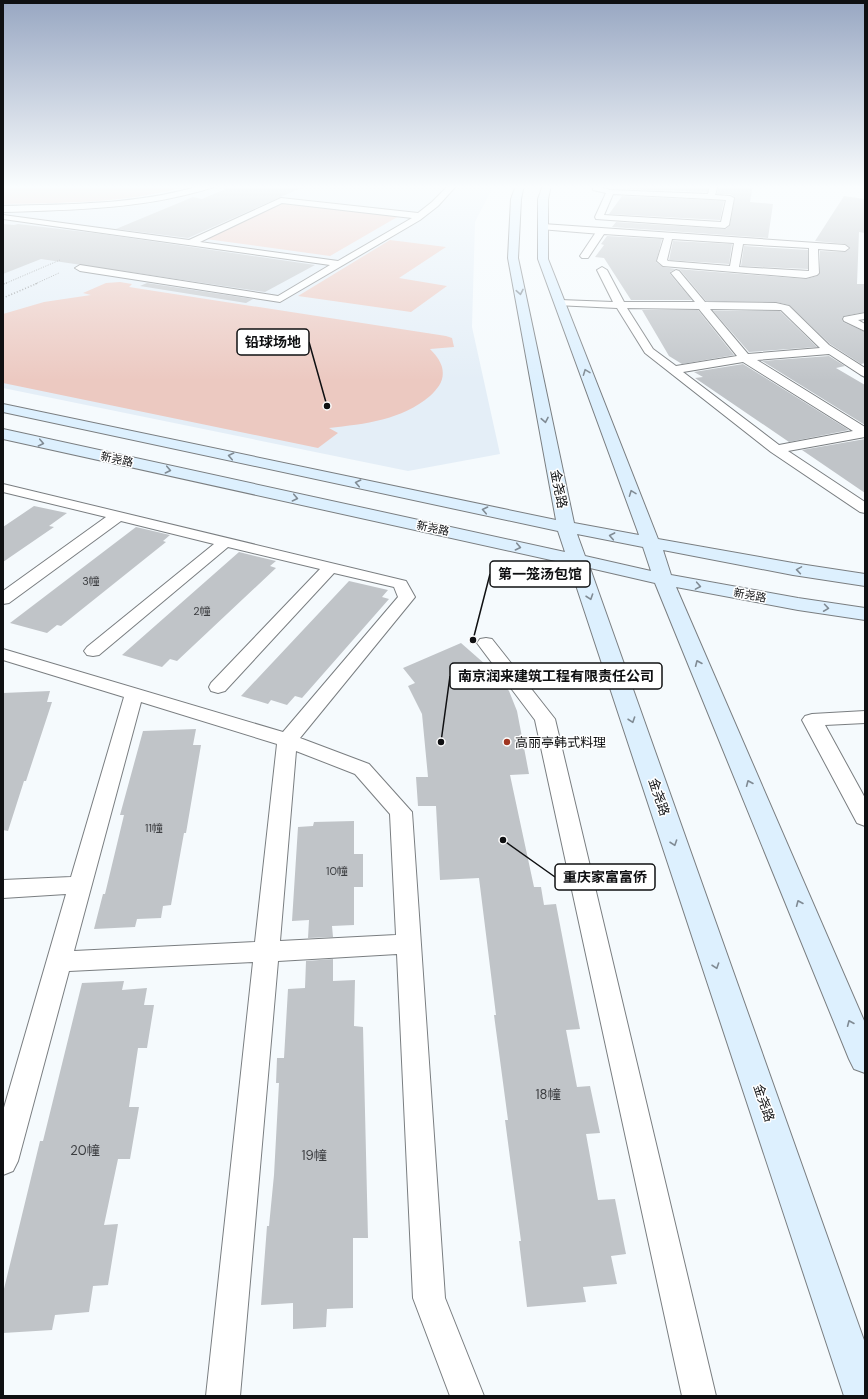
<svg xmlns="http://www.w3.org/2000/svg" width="868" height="1399" viewBox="0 0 868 1399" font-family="'DM Sans','Noto Sans SC',sans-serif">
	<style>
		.built { fill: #e4eef7 }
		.green { fill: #ecc9c1 }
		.building { fill: #c0c4c8 }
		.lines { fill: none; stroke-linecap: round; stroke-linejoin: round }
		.service-casing { stroke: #7a7e81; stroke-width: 2 }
		.minor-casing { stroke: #7a7e81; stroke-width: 2 }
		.secondary-casing { stroke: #7a7e81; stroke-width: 2 }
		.path-far1 { stroke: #8b8e90; stroke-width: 1; stroke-dasharray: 1 1.5; stroke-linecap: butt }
		.path { stroke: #8b8e90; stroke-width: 1.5; stroke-dasharray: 1 2; stroke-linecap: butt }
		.service { fill: #fff; fill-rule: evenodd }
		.minor { fill: #fff; fill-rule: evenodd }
		.secondary { fill: #ddf0fe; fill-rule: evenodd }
		.oneway { stroke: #808b94 }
		.poi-dot { fill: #a03621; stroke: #fff; stroke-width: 1.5 }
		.labels { text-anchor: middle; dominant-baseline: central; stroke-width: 3; stroke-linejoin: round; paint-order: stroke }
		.far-street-label { font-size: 11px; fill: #0f1012; stroke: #fff }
		.number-label { font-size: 11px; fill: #3b3d40 }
		.street-label { font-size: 13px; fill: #0f1012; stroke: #fff }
		.poi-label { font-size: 13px; fill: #0f1012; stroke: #fff; text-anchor: start }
		.near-number-label { font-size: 13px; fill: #3b3d40 }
		.leader { fill: none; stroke: #0f1012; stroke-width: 1.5 }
		.callout-dot { fill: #0f1012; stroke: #fff; stroke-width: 1.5 }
		.callout { fill: #fff; stroke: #0f1012; stroke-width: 1.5 }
		.callout-label { font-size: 14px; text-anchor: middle; font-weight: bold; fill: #0f1012 }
	</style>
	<rect width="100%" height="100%" fill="#f5fafd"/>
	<path class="built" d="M224,185H494L475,222L472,327L500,454L408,471L3,388V211L103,209L141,205L185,197Z"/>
	<path class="green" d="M3,185H192C130,203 67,203 3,204Z
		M284,202L399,216L330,256L206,239Z
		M390,240L446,247L399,278L447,286L411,312L298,296Z
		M120,282L132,284L129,287L446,336L452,338L454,347L430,349C435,354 440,360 442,367C445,380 439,387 430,396C402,420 365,424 329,428L338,433L318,448L3,383V314L44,302L91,295L83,293L106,283Z"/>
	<path class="building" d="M235,185H308L188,238L116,229L193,197L202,199Z
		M631,185H709L707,192L627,189Z
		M719,185H753L750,202L773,204L768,238L612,227L616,222L726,229L730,225L735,197L730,194H717Z
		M622,196L711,200L724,201L720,220L609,214Z
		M844,196L865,199V233L859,232L857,284H865V312L844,316L842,318L843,322L865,332V363L861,364L830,344L789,305L776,302L706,301L680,270L677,269L806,279L817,276L820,273V251L845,252L850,248L845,244L815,241Z
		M3,224L14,225L18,224L102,234L315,265L265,292L41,259L3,274Z
		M607,236L662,239L656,262L663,267L676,269L670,272V274L692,300H631L604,258L595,257L604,245L601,244Z
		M673,241L732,244L729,264L669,260Z
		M744,246L808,250V269L741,266Z
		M147,283L253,299L246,303L140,286Z
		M642,310H698L734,355L682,364L669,356Z
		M713,311H780L817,347L749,352Z
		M829,356L845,366L836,368L865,385V425L762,361Z
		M743,364L849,430L789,442L695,378L703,377L694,372Z
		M865,439V493L802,450Z
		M34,506L67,513L49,526L54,527L3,562V527Z
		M136,527L170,535L163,541L166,542L61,626L57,625L47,633L10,623Z
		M239,552L276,561L270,566L276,568L177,661L170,659L162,667L122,655Z
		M349,581L388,590L382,597L389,599L302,698L295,696L287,705L271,700L268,704L241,696Z
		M461,643L494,672L509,691L517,711L529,774L510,775L534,887H541L544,905L556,904L580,1029L566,1030L577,1087L590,1086L600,1133L586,1134L598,1200L615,1199L626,1254L611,1256L617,1284L583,1287L586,1302L527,1307L519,1241H521L505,1120H508L494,1015H496L479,878L440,880L436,806H418L416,777H428L422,714L408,686L415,683L403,668Z
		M50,691L47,702H52L26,781H24L8,831L3,830V693Z
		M196,729L193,745H201L186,833H184L171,905L163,906L161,918L137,919L135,927L94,929L103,894H105L124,815H120L143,731Z
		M354,821V854H363V887H354V925L332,926L333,937L308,938L309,920L292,921L298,827L313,826L314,822Z
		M333,959V981L355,980L354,1026L363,1027L368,1238H353V1308L327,1309L326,1327L293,1329V1303L261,1305L267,1226H269L274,1175L279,1083H276L277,1058H284L288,989L305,988L306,961Z
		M124,981L122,990L147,988L144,1005H154L147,1048H138L129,1107H139L130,1159H118L104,1225L118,1224L108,1285L93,1286L89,1312L55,1315L52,1330L3,1333V1293L40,1141H43L82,983Z"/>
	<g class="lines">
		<g class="service-casing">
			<path id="service" d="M449,185H457L438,206L420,220L280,302L80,271L75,268L80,265L278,296L330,265L3,219V215L189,240L281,198L418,213L432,202ZM282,203L412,218L338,261L200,242Z
				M593,185H601L600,187L610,190L708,194L710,185H718L715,195L730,196L734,198L729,225L725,228L596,219L595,217L606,193L593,190ZM613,194L711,199L726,200L721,222L604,215Z
				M601,228L845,245L849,248L845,251L818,249L819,273L817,275L806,278L663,266L657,261L664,238L604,234L588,258H582L580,256L598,229ZM672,239L734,243L730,266L668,261L667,260ZM743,244L809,248V271L739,267Z
				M602,267L607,270L624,302H695L671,273L676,270L679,271L705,302L776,303L789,306L829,345L865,368V377L861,375L829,354L757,360L865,427V437L788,451L865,502V513L860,512L771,452L645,353L617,308L556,305L555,303L556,301L560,300L613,302L597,270ZM627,308L699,309L737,356L676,366L653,349ZM710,309L781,310L820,348L748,354ZM743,362L853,431L779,445L683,372Z
				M865,313V319L858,320L865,324V331L844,321L843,319L844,317Z
				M3,484L406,581L415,597L300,738L369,764L412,812L445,1298L484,1396H450L413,1298L397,954L278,961L240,1396H206L253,962L69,971L18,1161L13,1171L3,1175V1111L66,894L3,898V880L71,877L124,697L3,660V649L283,732L398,597L394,587L334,573L225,691L218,693L211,691L209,687L211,683L320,569L228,547L99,655L93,656L87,655L84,651L87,647L214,544L121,521L9,603L3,604V591L106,517L3,492ZM141,702L277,744L255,942L74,951ZM296,751L355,774L390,814L396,935L280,941Z
				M486,638L492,639L555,719L716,1396H682L535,720L477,643L480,639Z
				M865,711V723L825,725L865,798V826L857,823L802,720L805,716L812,714Z"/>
		</g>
		<g class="minor-casing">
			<path id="minor" d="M203,185H215L214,187C145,209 75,210 3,212V206C70,204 138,205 203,185Z
				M543,224L601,228L606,231L601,234L540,229L538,227Z"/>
		</g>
		<g class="secondary-casing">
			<path id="secondary" d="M516,185H524L521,199L518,258L574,523L639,535L538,259V199L543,185H551L548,199V259L658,539L793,563L865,574V586L793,575L663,550L671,575L798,598L865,608V620L798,610L676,587L865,1023V1073L854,1069L849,1059L655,583L590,568L865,1343V1396H844L569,564L3,439V429L565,552L558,531L3,412V404L556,520L508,258L511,199ZM577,534L643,547L651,571L585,556Z"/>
		</g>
		<path class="path-far1" d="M4,284L60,260
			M35,284L59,273"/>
		<path class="path" d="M3,284L7,283
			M3,298L38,283"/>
		<use href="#service" class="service"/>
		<use href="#minor" class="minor"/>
		<use href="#secondary" class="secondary"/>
	</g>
	<defs><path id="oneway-chevron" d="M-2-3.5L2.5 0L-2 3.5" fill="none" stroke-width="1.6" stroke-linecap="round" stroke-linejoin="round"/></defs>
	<g class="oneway">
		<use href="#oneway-chevron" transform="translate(520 292) rotate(79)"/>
		<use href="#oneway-chevron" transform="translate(586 372) rotate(-111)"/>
		<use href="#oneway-chevron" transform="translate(545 420) rotate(79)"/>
		<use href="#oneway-chevron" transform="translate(41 443) rotate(12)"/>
		<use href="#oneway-chevron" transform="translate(231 456) rotate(-168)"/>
		<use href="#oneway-chevron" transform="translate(168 470) rotate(12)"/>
		<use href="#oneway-chevron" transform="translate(358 483) rotate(-168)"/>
		<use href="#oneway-chevron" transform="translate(632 493) rotate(-111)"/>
		<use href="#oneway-chevron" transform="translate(295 498) rotate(12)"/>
		<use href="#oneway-chevron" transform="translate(485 510) rotate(-168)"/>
		<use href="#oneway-chevron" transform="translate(612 536) rotate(-169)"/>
		<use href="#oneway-chevron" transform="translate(518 547) rotate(12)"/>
		<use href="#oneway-chevron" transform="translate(799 570) rotate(-171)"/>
		<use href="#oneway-chevron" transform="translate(698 586) rotate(10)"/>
		<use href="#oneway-chevron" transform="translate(590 597) rotate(71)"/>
		<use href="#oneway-chevron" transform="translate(826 608) rotate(8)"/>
		<use href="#oneway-chevron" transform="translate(698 663) rotate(-113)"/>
		<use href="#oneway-chevron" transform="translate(632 720) rotate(71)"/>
		<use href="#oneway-chevron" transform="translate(749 783) rotate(-113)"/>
		<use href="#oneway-chevron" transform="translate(674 843) rotate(71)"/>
		<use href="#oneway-chevron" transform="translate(799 903) rotate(-113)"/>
		<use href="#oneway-chevron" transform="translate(716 966) rotate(71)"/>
		<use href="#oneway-chevron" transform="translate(850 1023) rotate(-113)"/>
	</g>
	<linearGradient id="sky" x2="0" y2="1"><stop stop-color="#98a7c2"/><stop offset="0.49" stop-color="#fafdfe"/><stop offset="1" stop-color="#fafdfe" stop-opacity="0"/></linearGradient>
	<rect width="868" height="381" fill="url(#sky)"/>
	<circle class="poi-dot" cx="507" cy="742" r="4"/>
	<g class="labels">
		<g class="far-street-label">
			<text transform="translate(117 459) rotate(12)">新尧路</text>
			<text transform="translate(433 528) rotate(12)">新尧路</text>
			<text transform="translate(750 595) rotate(10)">新尧路</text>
		</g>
		<g class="number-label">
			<text x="91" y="581">3幢</text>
			<text x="202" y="611">2幢</text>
			<text x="154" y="828">11幢</text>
			<text x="337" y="871">10幢</text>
		</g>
		<g class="street-label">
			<text transform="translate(559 489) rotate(79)">金尧路</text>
			<text transform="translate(659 797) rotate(71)">金尧路</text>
			<text transform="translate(764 1103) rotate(71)">金尧路</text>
		</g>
		<g class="poi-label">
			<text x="515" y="742">高丽亭韩式料理</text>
		</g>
		<g class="near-number-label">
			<text x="548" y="1094">18幢</text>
			<text x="85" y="1150">20幢</text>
			<text x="314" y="1155">19幢</text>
		</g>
	</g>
	<path class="leader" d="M327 406L309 342M473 640L490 574M441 742L450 676M503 840L555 877"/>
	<g class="callout-dot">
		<circle cx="327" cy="406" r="4"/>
		<circle cx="473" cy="640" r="4"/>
		<circle cx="441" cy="742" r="4"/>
		<circle cx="503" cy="840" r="4"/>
	</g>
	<g class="callout">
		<rect x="237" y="329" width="72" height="26" rx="4"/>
		<rect x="490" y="561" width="100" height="26" rx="4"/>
		<rect x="450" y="663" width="212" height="26" rx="4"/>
		<rect x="555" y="864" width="100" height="26" rx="4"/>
	</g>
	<g class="callout-label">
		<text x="273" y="347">铅球场地</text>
		<text x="540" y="579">第一笼汤包馆</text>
		<text x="556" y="681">南京润来建筑工程有限责任公司</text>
		<text x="605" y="882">重庆家富富侨</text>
	</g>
	<rect width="868" height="1399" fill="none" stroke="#0f1012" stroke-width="8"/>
</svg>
